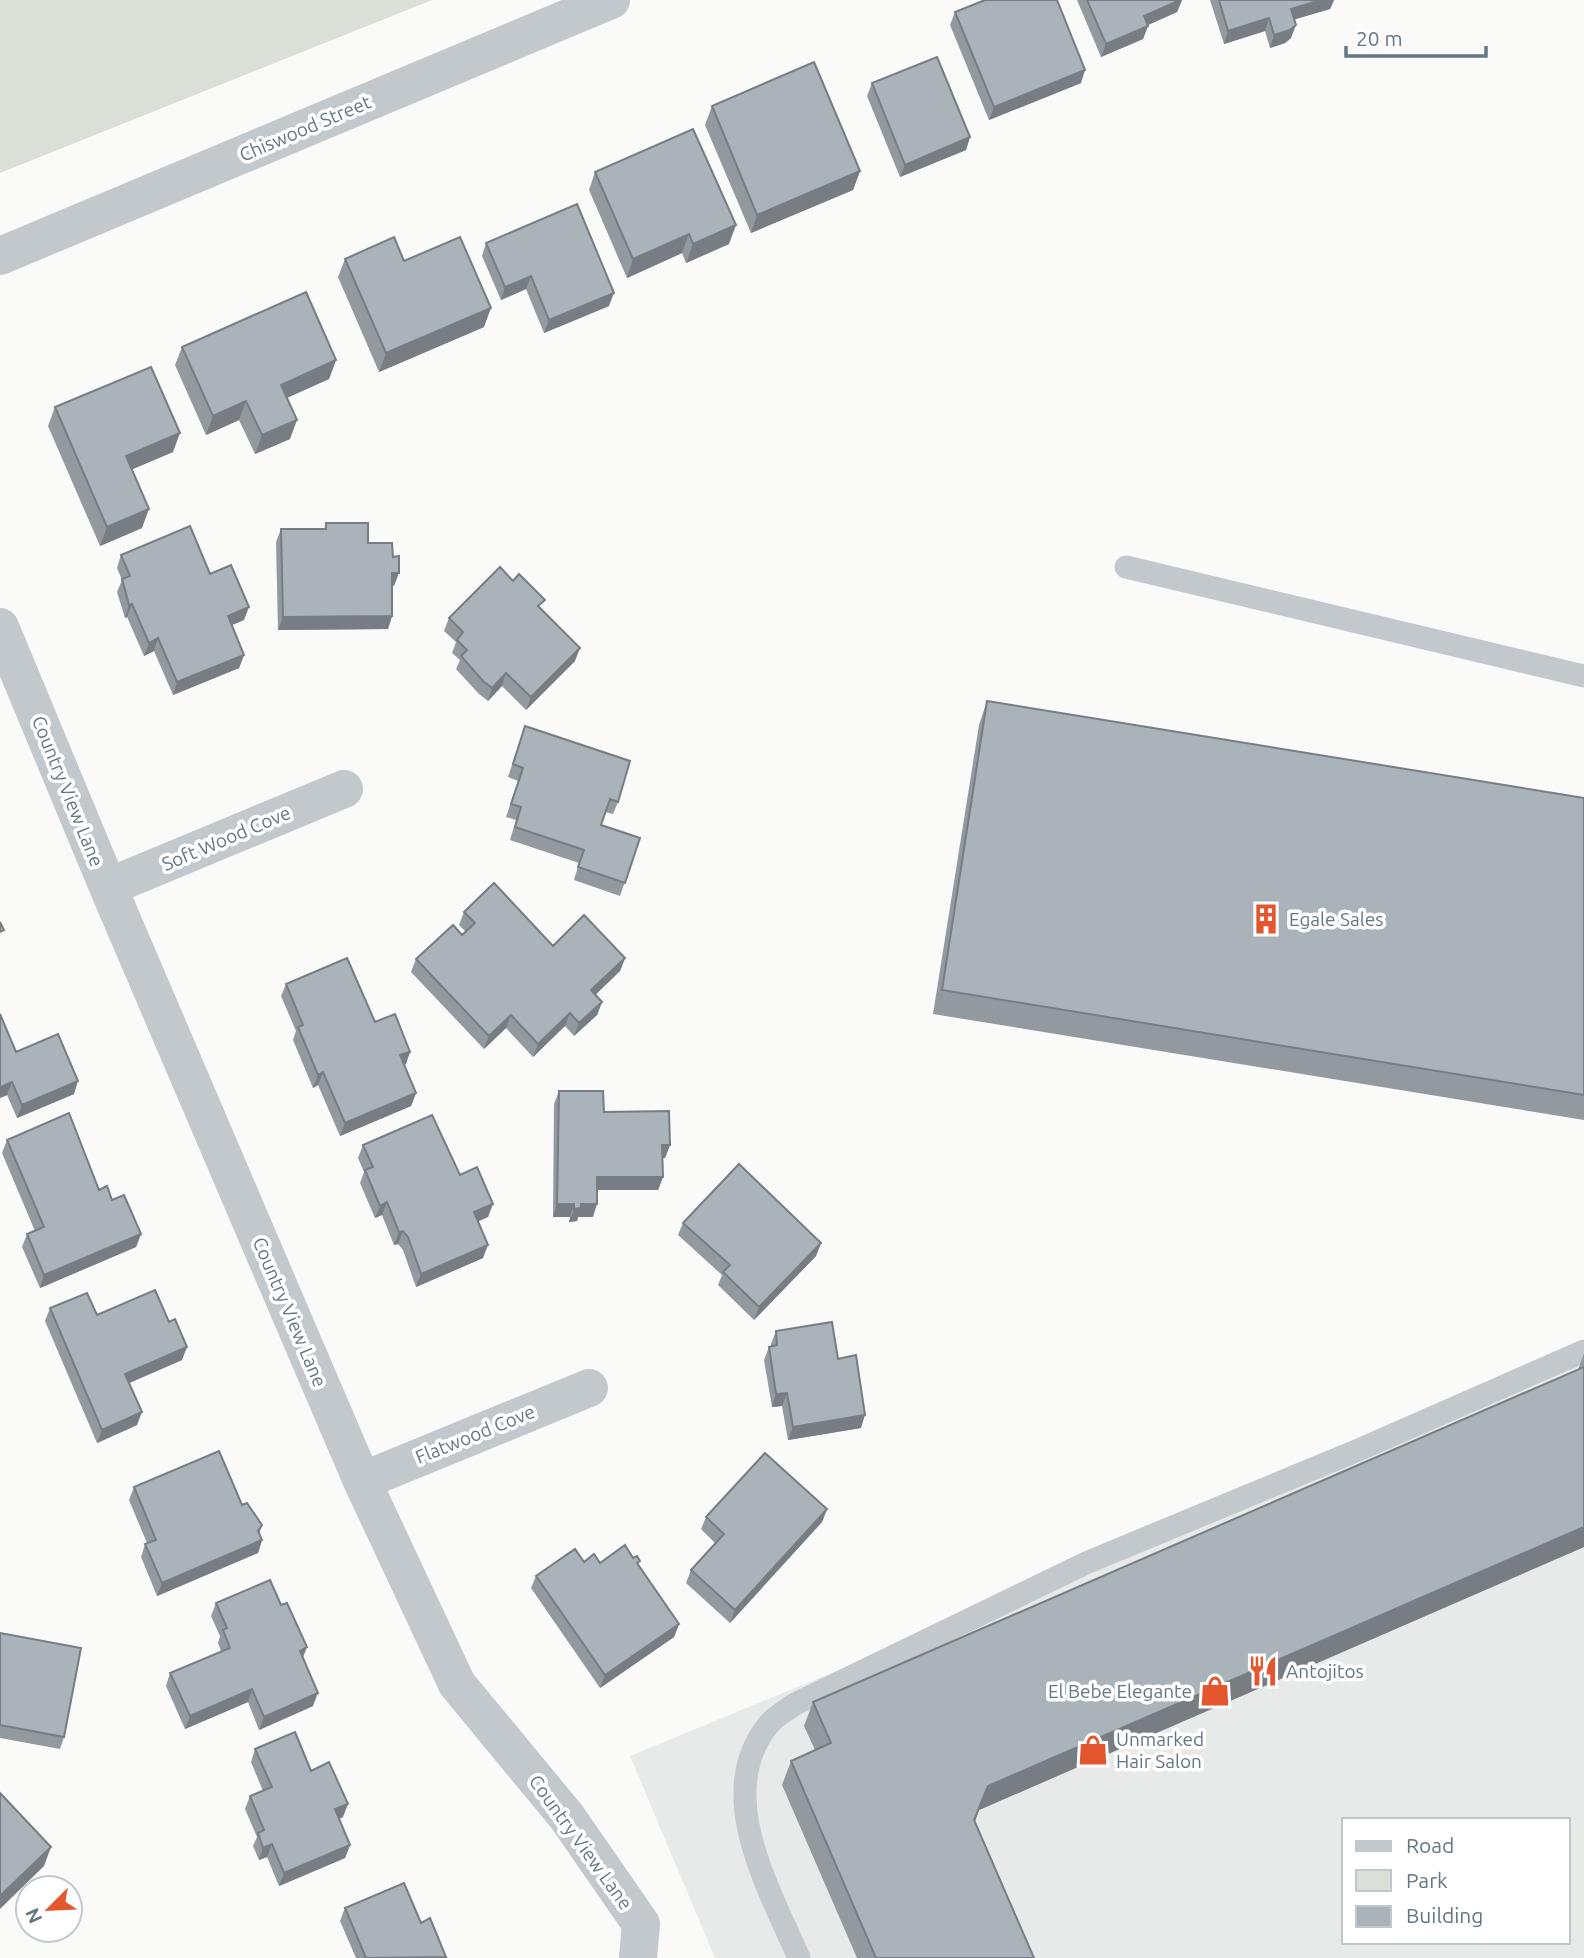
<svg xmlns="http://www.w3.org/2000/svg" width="1584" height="1958" viewBox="0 0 1584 1958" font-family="Ubuntu,sans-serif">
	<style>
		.built { fill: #e8e9e9; fill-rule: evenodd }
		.green { fill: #dadfd7 }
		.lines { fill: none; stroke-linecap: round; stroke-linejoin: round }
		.lane { stroke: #c3c8cc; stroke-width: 23 }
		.street { stroke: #c3c8cc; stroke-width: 38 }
		.wall { fill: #929a9f }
		.shaded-wall { fill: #777d82 }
		.building { fill: #aab3b9; stroke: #777d82; stroke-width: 2 }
		.labels { text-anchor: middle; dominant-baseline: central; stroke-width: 7; stroke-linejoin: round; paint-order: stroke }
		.street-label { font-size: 19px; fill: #657683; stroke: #fff }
		.poi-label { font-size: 19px; fill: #657683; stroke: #fff; text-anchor: start }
	</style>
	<rect width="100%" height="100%" fill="#fafaf8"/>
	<path class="built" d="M1584,1363V1958H715L630,1756ZM1344,1820H1568V1942H1344Z"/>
	<path class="green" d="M0,0H432L0,173Z"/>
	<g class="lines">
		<path class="lane" d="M1126,567L1584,676
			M799,1958C770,1890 712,1793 769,1724C775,1716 787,1710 795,1704L1086,1563L1356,1451L1584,1351"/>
		<path class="street" d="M0,256L611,0
			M0,627L108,887L362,1481L457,1684L567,1817L641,1924L638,1958
			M108,887L344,789
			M362,1481L589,1388"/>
	</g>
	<path class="wall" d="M1077,0H1182L1177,12L1148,25L1143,39L1101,57Z
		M1210,0H1334L1330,9L1294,19L1291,38L1285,43L1270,48L1265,31L1224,44Z
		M955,12L1081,83L989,120L950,25Z
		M872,83L970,137L966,150L900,177L867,96Z
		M712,106L860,171L853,190L751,233L705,125Z
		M595,172L729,244L686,263L682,253L627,278L589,190Z
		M486,243L609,306L544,333L526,289L501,300L482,256Z
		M345,259L404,261L484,327L379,372L338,277Z
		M182,347L336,360L329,379L287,398L290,439L255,454L239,420L206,435L175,365Z
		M55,407L173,452L132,469L142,528L100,546L48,426Z
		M326,523L368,543L393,557L394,586H392V616L388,629L278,630L276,542L281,529H324Z
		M121,555L210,574L244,620L231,625L244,655L239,668L173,695L154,651L144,656L127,617L125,618L117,592L122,580L117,568Z
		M541,609L575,661L526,710L502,686L488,701L479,694L456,669L460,660L452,653L456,642L444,631L449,618Z
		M987,701L1584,798V1120L933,1014L979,725Z
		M525,726L618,802L613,814L605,812L601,825L640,838L620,896L574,880L579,863L510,840L516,820L506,817L518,781L508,777Z
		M464,912L553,946L625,958L620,971L595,995L602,1002L597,1015L574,1036L565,1026L533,1057L506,1028L484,1049L411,972L416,959L462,935L466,932L459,925Z
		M286,984L406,1064L404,1065L416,1093L411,1106L340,1136L318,1085L313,1088L293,1040L296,1031L281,996Z
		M0,1014L16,1052L74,1094L17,1118L7,1095L0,1098Z
		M559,1091L604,1112L670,1145L665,1158H662L663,1177L658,1190H597L593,1217H578L577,1221L569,1222L570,1217H553L554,1104Z
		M7,1140L99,1190L112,1200L141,1234L136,1247L40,1288L22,1247L27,1234L35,1231L2,1153Z
		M363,1145L460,1175L488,1217L478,1221L483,1258L416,1287L403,1250L398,1244L394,1245L382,1215L375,1218L360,1183L364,1172L358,1158Z
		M683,1223L821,1243L816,1256L754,1320L718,1285L722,1275L678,1235Z
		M50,1308L97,1315L182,1360L129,1383L137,1425L97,1443L45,1321Z
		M776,1331L838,1359L861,1428L788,1440L782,1406L772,1407L764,1360L769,1347L771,1346V1344Z
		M1584,1353V1547L979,1810L975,1822L1034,1958H857L782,1785L791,1761L815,1750L804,1726L813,1702L1578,1370Z
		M134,1487L242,1505L262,1525L259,1533L262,1540L258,1553L157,1596L141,1557L145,1544L147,1543L129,1500Z
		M827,1509L822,1522L730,1623L686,1583L691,1570L715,1543L701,1529L706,1517Z
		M584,1562L638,1566L679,1624L674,1637L600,1688L531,1588L536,1576Z
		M216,1603L303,1658L313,1706L259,1730L248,1702L185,1729L166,1686L170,1673L221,1651L218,1643L220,1636L211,1616Z
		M0,1633L64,1737L60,1749L0,1738Z
		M255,1749L311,1771L343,1817L339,1819L350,1845L345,1858L279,1886L267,1857L259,1860L253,1846L257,1837L245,1809L250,1796L263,1791L251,1762Z
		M345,1908L421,1923L446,1958H356L340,1921Z"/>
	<path class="shaded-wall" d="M1180,0H1182L1177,12L1139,29L1144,16Z
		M1321,0H1334L1330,9L1286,22L1291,9Z
		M1269,18L1265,31L1224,44L1228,31Z
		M1296,25L1291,38L1285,43L1270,48L1274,35Z
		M1148,26L1143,39L1101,57L1106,44Z
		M1085,70L1081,83L989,120L994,107Z
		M970,137L966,150L900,177L905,165Z
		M860,171L853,190L751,233L757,215Z
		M736,225L729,244L686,263L693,244Z
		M689,234L682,253L627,278L633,259Z
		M531,276L526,289L501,300L505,287Z
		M614,293L609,306L544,333L549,320Z
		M491,308L484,327L379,372L386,353Z
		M336,360L329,379L275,403L281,385Z
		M246,401L239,420L206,435L213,416Z
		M297,420L290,439L255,454L262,435Z
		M180,433L173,452L119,475L126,456Z
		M149,509L142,528L100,546L107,527Z
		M392,573H399L394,586H387Z
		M132,604L127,617L125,618L129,605Z
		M249,607L244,620L223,629L228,616Z
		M392,616L388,629L278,630L283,617Z
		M158,638L154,651L144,656L149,643Z
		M580,648L575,661L526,710L531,697Z
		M244,655L239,668L173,695L177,682Z
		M506,673L502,686L488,701L492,688Z
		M625,958L620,971L587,1003L591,990Z
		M602,1002L597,1015L574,1036L579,1023Z
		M570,1013L565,1026L533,1057L538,1044Z
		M511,1015L506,1028L484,1049L489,1036Z
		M410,1052L406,1064L396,1068L400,1055Z
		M323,1072L318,1085L313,1088L318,1075Z
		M78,1081L74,1094L17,1118L22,1105Z
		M12,1082L7,1095L0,1098V1087Z
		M416,1093L411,1106L340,1136L345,1123Z
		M662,1145H670L665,1158H657Z
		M597,1177H663L658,1190H592Z
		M387,1202L382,1215L375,1218L380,1206Z
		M493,1204L488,1217L470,1225L474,1212Z
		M557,1204H574L570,1217H553Z
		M581,1204H597L593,1217H578L577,1221L569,1222L574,1209Z
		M403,1231L398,1244L394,1245L399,1232Z
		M141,1234L136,1247L40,1288L44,1275Z
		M821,1243L816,1256L754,1320L759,1307Z
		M488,1245L483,1258L416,1287L421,1274Z
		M187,1347L182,1360L120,1387L125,1374Z
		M787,1393L782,1406L772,1407L776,1394Z
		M142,1412L137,1425L97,1443L102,1430Z
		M865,1415L861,1428L788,1440L793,1427Z
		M827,1509L822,1522L730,1623L735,1610Z
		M262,1525L257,1538L262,1540L258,1553L157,1596L162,1583L258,1531Z
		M1584,1527V1547L979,1810L965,1844L988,1786Z
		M679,1624L674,1637L600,1688L605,1675Z
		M307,1647L302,1660L300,1651Z
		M252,1689L248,1702L185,1729L190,1716Z
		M318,1693L313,1706L259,1730L264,1717Z
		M348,1804L343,1817L330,1822L335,1809Z
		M272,1844L267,1857L259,1860L263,1848Z
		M350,1845L345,1858L279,1886L284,1873Z
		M51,1847L44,1866L0,1909V1896Z"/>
	<path class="building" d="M985,0H1057L1085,70L994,107L955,12Z
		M1087,0H1180L1144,16L1148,26L1106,44Z
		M1219,0H1321L1291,9L1296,25L1290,30L1274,35L1269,18L1228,31Z
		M937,57L970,137L905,165L872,83Z
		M814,62L860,171L757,215L712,106Z
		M693,129L736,225L693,244L689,234L633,259L595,172Z
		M577,204L614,293L549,320L531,276L505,287L486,243Z
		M394,237L404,261L460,237L491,308L386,353L345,259Z
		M306,292L336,360L281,385L297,420L262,435L246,401L213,416L182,347Z
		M151,367L180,433L126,456L149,509L107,527L55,407Z
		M326,523H368V543H392L393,557L399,556V573H392V616L283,617L281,529H326Z
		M190,526L210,574L231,565L249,607L228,616L244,655L177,682L158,638L149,643L132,604L129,605L122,579L130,576L121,555Z
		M500,567L513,581L519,574L545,600L538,606L580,648L531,697L506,673L492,688L483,681L461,656L467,650L457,640L463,632L449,618Z
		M987,701L1584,798V1095L942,990Z
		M525,726L630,761L618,802L610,799L601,825L640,838L625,883L578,867L584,850L515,827L521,807L511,804L523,768L513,764Z
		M494,883L553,946L584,915L625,958L591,990L602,1002L579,1023L570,1013L538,1044L511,1015L489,1036L416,959L453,925L462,935L475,923L464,912Z
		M0,922L4,930L0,932Z
		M347,958L375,1022L395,1014L410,1052L400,1055L416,1093L345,1123L323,1072L318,1075L298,1027L303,1025L286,984Z
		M0,1014L16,1052L58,1034L78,1081L22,1105L12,1082L0,1087Z
		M559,1091H603L604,1112L669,1111L670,1145H662L663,1177H597V1204H581V1208L574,1209V1204H557Z
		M69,1113L99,1190L107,1186L112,1200L124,1195L141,1234L44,1275L27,1234L44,1227L7,1140Z
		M432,1115L460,1175L477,1167L493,1204L474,1212L488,1245L421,1274L408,1237L403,1231L399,1232L387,1202L380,1206L365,1170L373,1167L363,1145Z
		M739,1164L821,1243L759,1307L723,1272L730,1265L683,1223Z
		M155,1290L169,1322L175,1319L187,1347L125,1374L142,1412L102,1430L50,1308L87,1293L97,1315Z
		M832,1322L838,1359L856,1355L865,1415L793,1427L787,1393L776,1394L769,1347L777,1345L776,1331Z
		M1584,1367V1527L988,1786L974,1820L1034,1958H876L791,1761L831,1743L813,1702Z
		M219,1451L242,1505L247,1503L262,1525L258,1531L262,1540L162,1583L145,1544L156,1540L134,1487Z
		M765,1453L827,1509L735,1610L691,1570L724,1534L706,1517Z
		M625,1545L633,1558L637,1556L640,1561L637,1563L679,1624L605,1675L536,1576L575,1549L584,1562L594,1554L600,1563Z
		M270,1580L281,1605L287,1603L307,1647L300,1651L318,1693L264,1717L252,1689L190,1716L170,1673L230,1648L223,1630L227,1628L216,1603Z
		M0,1633L81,1648L64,1737L0,1725Z
		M295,1732L311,1771L329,1762L348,1804L335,1809L350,1845L284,1873L272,1844L263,1848L258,1833L264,1830L250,1796L272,1787L255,1749Z
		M0,1793L51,1847L0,1896Z
		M404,1883L421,1923L430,1918L446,1957L366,1958L345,1908Z"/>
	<defs>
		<g id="building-bare" transform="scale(2.415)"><path d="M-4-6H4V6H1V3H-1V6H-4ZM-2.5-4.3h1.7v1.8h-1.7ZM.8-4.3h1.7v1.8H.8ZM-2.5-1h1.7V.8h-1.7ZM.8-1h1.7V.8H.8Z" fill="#e4572e" stroke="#fff" stroke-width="2.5" paint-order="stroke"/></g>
		<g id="restaurant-bare" transform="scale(2.415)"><path d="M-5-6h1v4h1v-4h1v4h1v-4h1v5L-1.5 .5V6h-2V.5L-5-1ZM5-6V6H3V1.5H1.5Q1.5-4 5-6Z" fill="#e4572e" stroke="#fff" stroke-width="2.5" paint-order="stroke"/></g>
		<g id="shop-bare" transform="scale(2.415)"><path d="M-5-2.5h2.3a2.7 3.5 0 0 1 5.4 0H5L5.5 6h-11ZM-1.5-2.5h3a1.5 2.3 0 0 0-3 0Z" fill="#e4572e" stroke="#fff" stroke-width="2.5" paint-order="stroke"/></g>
	</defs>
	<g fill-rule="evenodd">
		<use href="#building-bare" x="1266" y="919"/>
		<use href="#restaurant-bare" x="1263" y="1671"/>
		<use href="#shop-bare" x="1215" y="1691"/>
		<use href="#shop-bare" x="1093" y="1750"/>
	</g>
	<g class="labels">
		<g class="street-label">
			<text transform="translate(305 128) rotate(-23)">Chiswood Street</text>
			<text transform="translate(68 791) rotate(68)">Country View Lane</text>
			<text transform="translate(226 838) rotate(-23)">Soft Wood Cove</text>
			<text transform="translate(290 1312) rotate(67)">Country View Lane</text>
			<text transform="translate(475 1434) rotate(-22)">Flatwood Cove</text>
			<text transform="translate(581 1842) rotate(54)">Country View Lane</text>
		</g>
		<g class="poi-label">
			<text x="1289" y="919">Egale Sales</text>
			<text x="1286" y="1671">Antojitos</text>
			<text x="1192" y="1691" text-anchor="end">El Bebe Elegante</text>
			<text x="1116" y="1739">Unmarked<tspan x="1116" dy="22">Hair Salon</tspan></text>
		</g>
	</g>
	<rect x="1342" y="1818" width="228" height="126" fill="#ffffff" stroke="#c1c8cd" stroke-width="2"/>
	<rect x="1356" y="1841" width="35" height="10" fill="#c3c8cc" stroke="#c1c8cd" stroke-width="2"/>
	<text x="1406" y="1853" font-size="21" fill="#657683">Road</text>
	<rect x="1356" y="1870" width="35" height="21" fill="#dadfd7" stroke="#c1c8cd" stroke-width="2"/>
	<text x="1406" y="1888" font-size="21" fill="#657683">Park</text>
	<rect x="1356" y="1906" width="35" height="21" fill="#aab3b9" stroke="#c1c8cd" stroke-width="2"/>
	<text x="1406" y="1923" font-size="21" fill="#657683">Building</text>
	<g transform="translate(49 1909) rotate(246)"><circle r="33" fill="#ffffff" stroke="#c1c8cd" stroke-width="2"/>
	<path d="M0-5L12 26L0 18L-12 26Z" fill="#e4572e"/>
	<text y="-10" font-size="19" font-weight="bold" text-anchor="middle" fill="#657683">N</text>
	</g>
	<path d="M1346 46v10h140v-10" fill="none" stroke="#657683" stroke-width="3.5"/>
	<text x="1356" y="46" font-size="21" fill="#657683" stroke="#ffffff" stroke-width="5" paint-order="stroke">20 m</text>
</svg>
